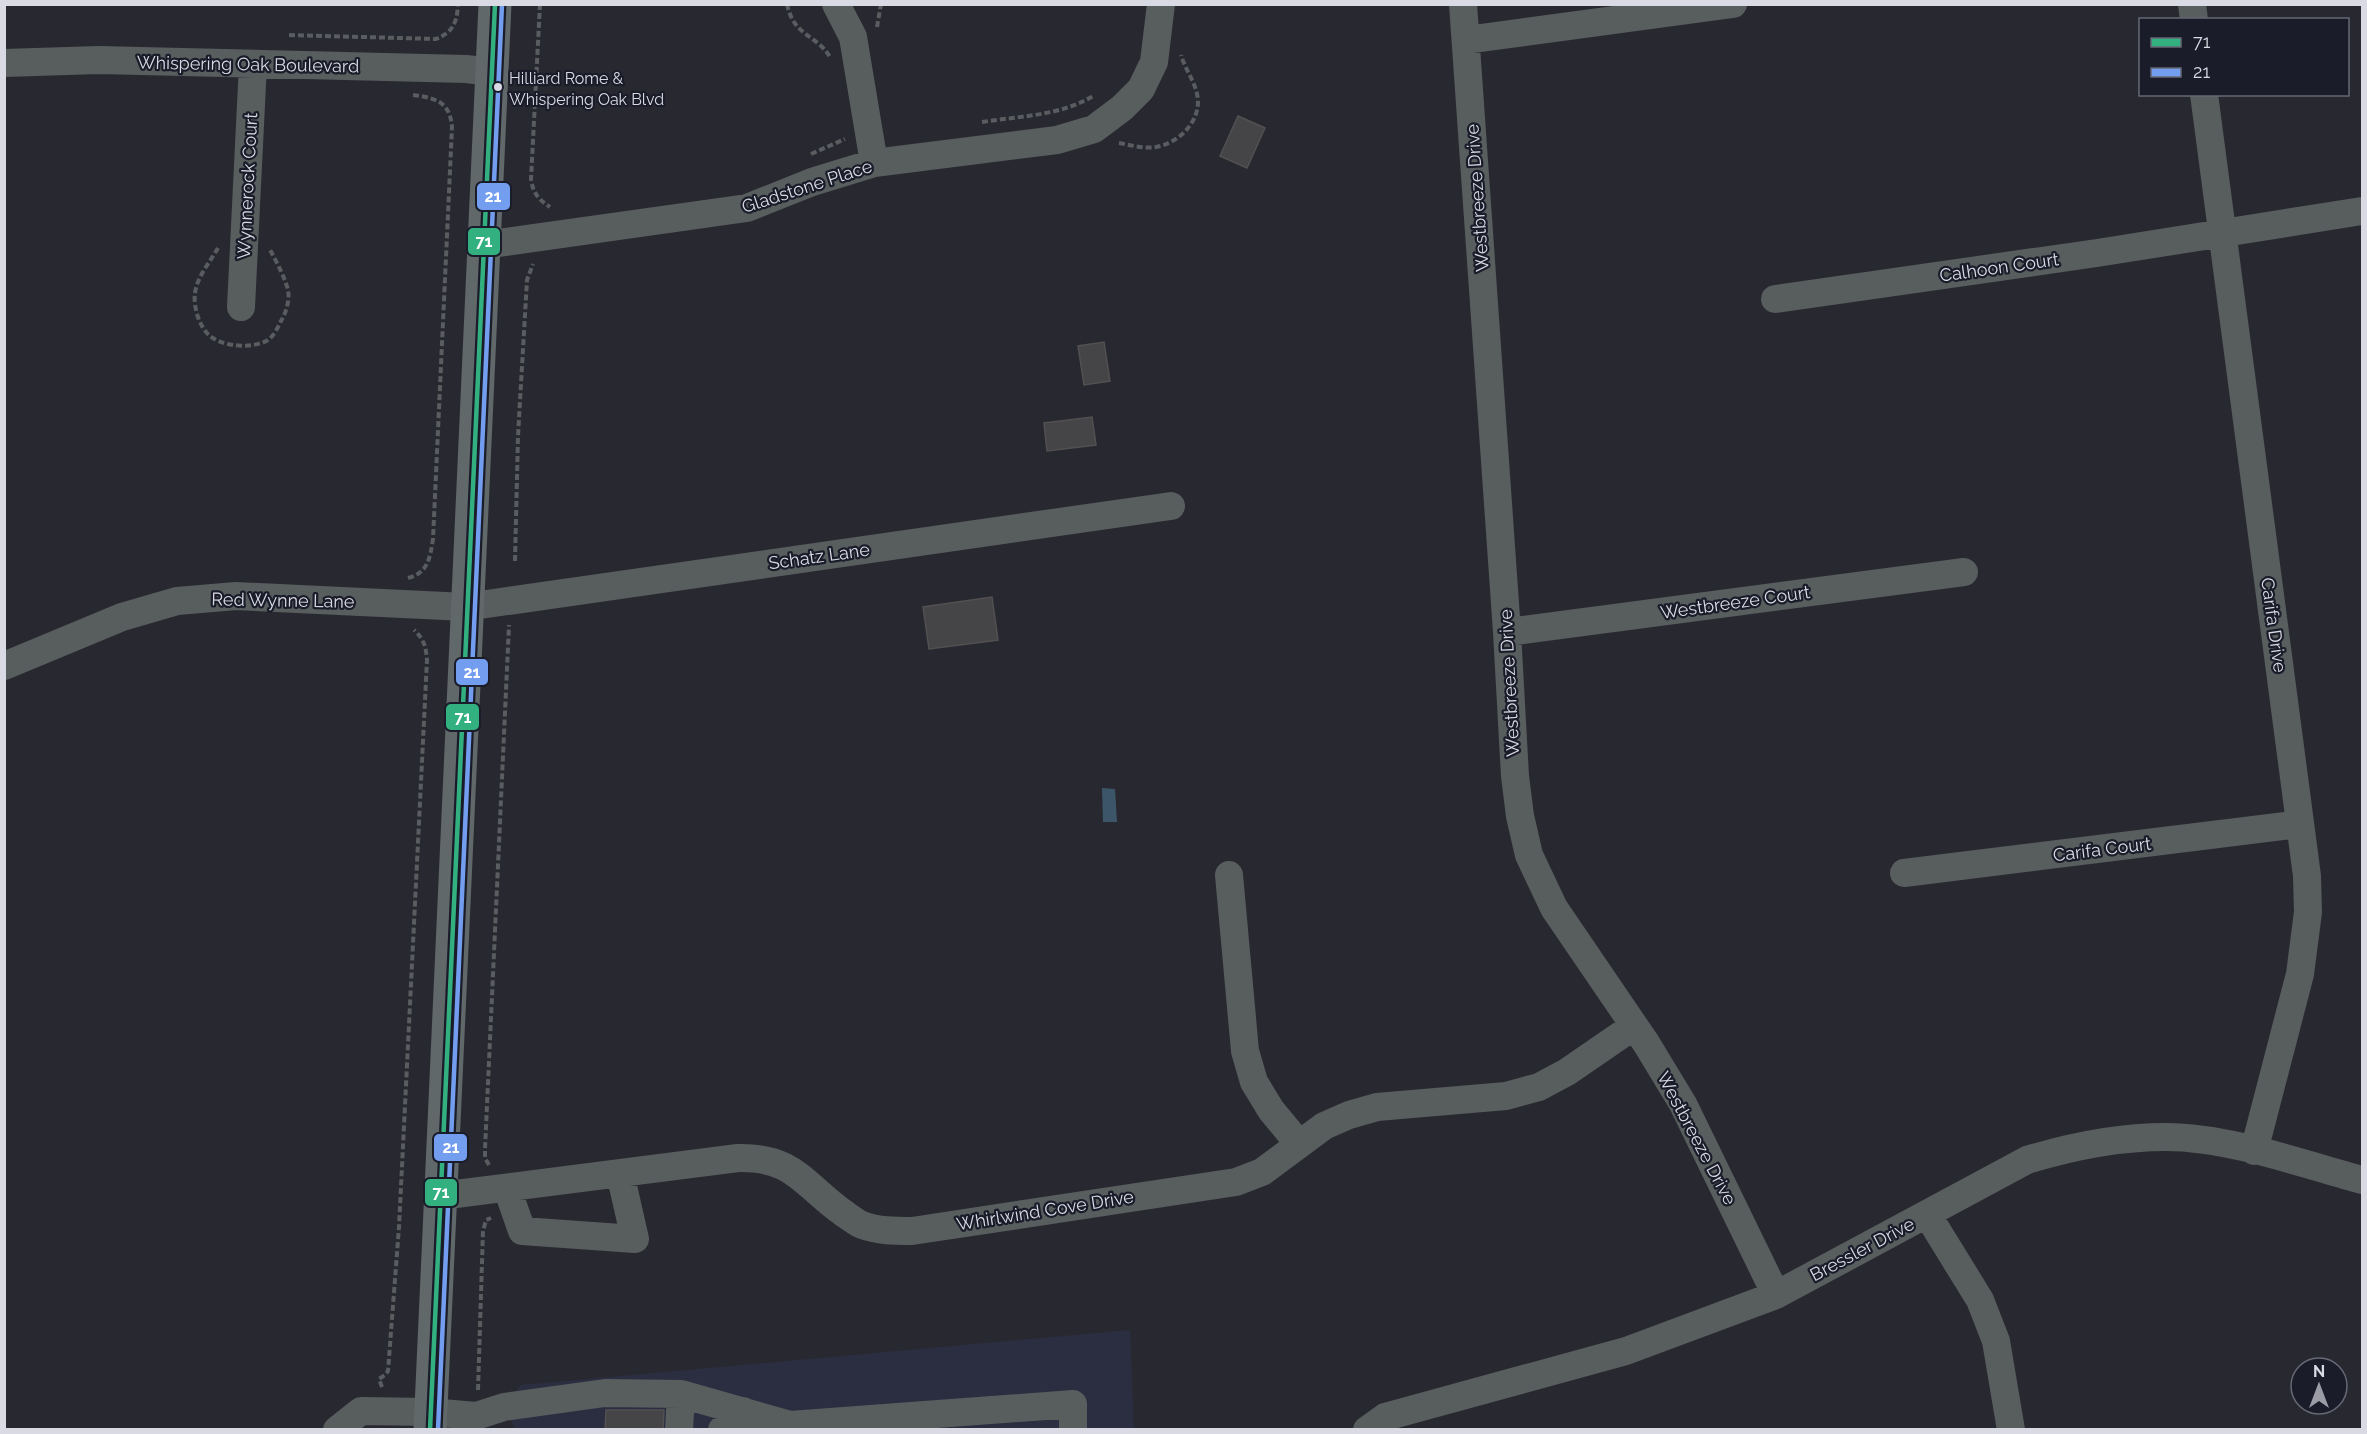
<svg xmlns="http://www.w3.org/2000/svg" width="2367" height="1434" viewBox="0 0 2367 1434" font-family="Raleway,sans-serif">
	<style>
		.built { fill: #2b2e40 }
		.water { fill: #3c5568 }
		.building { fill: #454446; stroke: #525051; stroke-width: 1.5 }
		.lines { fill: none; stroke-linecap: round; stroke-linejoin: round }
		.path { stroke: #595d5f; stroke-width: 4; stroke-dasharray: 6 3; stroke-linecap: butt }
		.minor { stroke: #585d5e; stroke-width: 28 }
		.major { stroke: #616869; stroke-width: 33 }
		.bus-1-casing { stroke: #1a1c2a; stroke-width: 9 }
		.bus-2-casing { stroke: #1a1c2a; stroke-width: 9 }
		.bus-1 { stroke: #33b07f; stroke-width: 4.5 }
		.bus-2 { stroke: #739eef; stroke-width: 4.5 }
		.bus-dot { fill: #d9dae4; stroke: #1a1c2a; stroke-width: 2 }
		.labels { text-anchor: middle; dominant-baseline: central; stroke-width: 4.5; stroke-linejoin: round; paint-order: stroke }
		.bus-label { font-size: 16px; fill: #d9dae4; stroke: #1a1c2a; text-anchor: start }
		.street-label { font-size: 18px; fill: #d9dae4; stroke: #1a1c2a }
		.line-badge { stroke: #1a1c2a; stroke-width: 2 }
		.badge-label { font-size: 16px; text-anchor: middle; font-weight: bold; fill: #fff }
	</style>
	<rect width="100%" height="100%" fill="#282930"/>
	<path class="built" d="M1130,1330L1134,1429L516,1430L504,1407L521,1385Z"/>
	<path class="water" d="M1102,788L1115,789L1117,822H1103Z"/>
	<path class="building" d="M1238,116L1265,128L1247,168L1220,156Z
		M1104,342L1110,381L1084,385L1078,346Z
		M1092,417L1096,445L1047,451L1044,423Z
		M992,597L998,640L929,649L923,607Z
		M606,1410H664L663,1430H605Z"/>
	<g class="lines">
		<path class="path" d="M540,4L531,179C533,193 538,199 550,207
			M787,4C794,37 816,34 830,57
			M877,27L881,4
			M289,35L436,39C453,32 457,23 458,4
			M982,122C1020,116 1060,116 1093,96
			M1119,143C1131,145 1143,149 1156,147C1180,143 1203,119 1197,94C1194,80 1185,69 1181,55
			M811,154L845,139
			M218,248C210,262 197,277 195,293C193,306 199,327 210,336C223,347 253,349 268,340C274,336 278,327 281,321C286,313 290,300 288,290C284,275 276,261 269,248
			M515,561L518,436L527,280L533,264
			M408,578C428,573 430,558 433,539L452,127C450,102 436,98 413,95
			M489,1165L485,1158V1149L509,625
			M382,1387L379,1379L385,1375L388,1371L399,1227L427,660C426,647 424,639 414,630
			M478,1390L483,1231L486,1220L491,1218"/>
		<path class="minor" d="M836,4L853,37L874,163
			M1463,4L1507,632L1515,776L1520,816L1529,855L1554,908L1646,1043L1683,1104L1776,1295
			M2192,4L2194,20
			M1466,40L1733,4
			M4,63L99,60L466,69L492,72
			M2204,94L2307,876L2308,912L2300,974L2254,1151
			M484,245L747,208L812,182L874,163L1057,140L1094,129L1122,108L1141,89L1154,62L1161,4
			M1775,299L2097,253L2362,211
			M241,307L253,64
			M1507,632L1964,572
			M4,666L122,617L177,601L236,596L466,607L1171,506
			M1904,873L2300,824
			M1229,875L1245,1051L1254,1082L1271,1110L1299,1144
			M507,1188L522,1231L635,1239L620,1173
			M440,1196L738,1158C794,1157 802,1183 842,1212C848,1216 855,1222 862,1225C878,1231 895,1231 912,1231L1236,1182L1262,1172L1324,1126L1349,1115L1377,1107L1506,1096L1539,1087L1567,1072L1634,1026
			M1927,1214L1980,1300L1996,1341L2011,1430
			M337,1430L361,1411L430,1412L476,1416L504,1407L605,1393L681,1394L790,1425L1073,1404V1430
			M679,1430L681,1394
			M722,1430L743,1411
			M1367,1430L1385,1417L1626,1351L1776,1295L2027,1160C2073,1146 2118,1137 2166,1137C2228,1137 2303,1164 2362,1180"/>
		<path class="major" d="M430,1430L495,4"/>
		<g class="bus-1-casing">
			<path id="bus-1" d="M430,1430L495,4"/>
		</g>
		<g class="bus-2-casing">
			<path id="bus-2" d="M438,1430L502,4"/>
		</g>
		<use href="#bus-1" class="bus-1"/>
		<use href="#bus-2" class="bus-2"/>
	</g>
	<circle class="bus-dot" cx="498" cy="87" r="5"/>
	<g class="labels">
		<g class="bus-label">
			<text x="509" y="78">Hilliard Rome &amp;<tspan x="509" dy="21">Whispering Oak Blvd</tspan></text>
		</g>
		<g class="street-label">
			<text transform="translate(248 64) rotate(1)">Whispering Oak Boulevard</text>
			<text transform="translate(247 186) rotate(-87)">Wynnerock Court</text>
			<text transform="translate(807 186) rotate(-18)">Gladstone Place</text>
			<text transform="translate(1477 198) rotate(-94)">Westbreeze Drive</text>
			<text transform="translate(1999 267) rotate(-8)">Calhoon Court</text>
			<text transform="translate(819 556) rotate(-8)">Schatz Lane</text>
			<text transform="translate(283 600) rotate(1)">Red Wynne Lane</text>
			<text transform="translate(1735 602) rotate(-8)">Westbreeze Court</text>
			<text transform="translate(2274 625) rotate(82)">Carifa Drive</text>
			<text transform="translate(1509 683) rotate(-93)">Westbreeze Drive</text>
			<text transform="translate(2102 849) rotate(-7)">Carifa Court</text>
			<text transform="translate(1697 1138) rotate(62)">Westbreeze Drive</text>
			<text transform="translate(1045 1210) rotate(-9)">Whirlwind Cove Drive</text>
			<text transform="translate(1862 1249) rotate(-28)">Bressler Drive</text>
		</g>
	</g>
	<g class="line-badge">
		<rect x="476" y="182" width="35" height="29" rx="6" fill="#739eef"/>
		<rect x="467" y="227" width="34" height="29" rx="6" fill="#33b07f"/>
		<rect x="455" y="658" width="34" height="28" rx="6" fill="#739eef"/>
		<rect x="445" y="703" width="35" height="28" rx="6" fill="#33b07f"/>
		<rect x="433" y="1133" width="35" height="29" rx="6" fill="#739eef"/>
		<rect x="424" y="1178" width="34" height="29" rx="6" fill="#33b07f"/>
	</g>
	<g class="badge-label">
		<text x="493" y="202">21</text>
		<text x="484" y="247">71</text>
		<text x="472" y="678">21</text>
		<text x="463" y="723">71</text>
		<text x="451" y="1153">21</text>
		<text x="441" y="1198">71</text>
	</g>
	<rect width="2367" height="1434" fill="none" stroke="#d9dae4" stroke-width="12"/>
	<rect x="2139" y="18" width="210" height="78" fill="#1a1c2a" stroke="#666874" stroke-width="1.5"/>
	<rect x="2151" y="38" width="30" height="9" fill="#33b07f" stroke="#666874" stroke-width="1.5"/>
	<text x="2193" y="48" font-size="18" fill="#d9dae4">71</text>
	<rect x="2151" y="68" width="30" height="9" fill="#739eef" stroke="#666874" stroke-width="1.5"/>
	<text x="2193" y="78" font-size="18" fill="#d9dae4">21</text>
	<g transform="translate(2319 1386)"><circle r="28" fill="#1a1c2a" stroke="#666874" stroke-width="1.5"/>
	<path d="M0-4.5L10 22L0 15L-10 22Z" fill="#9b9ca5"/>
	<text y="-9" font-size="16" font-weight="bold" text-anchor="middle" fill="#d9dae4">N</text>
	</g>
</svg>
